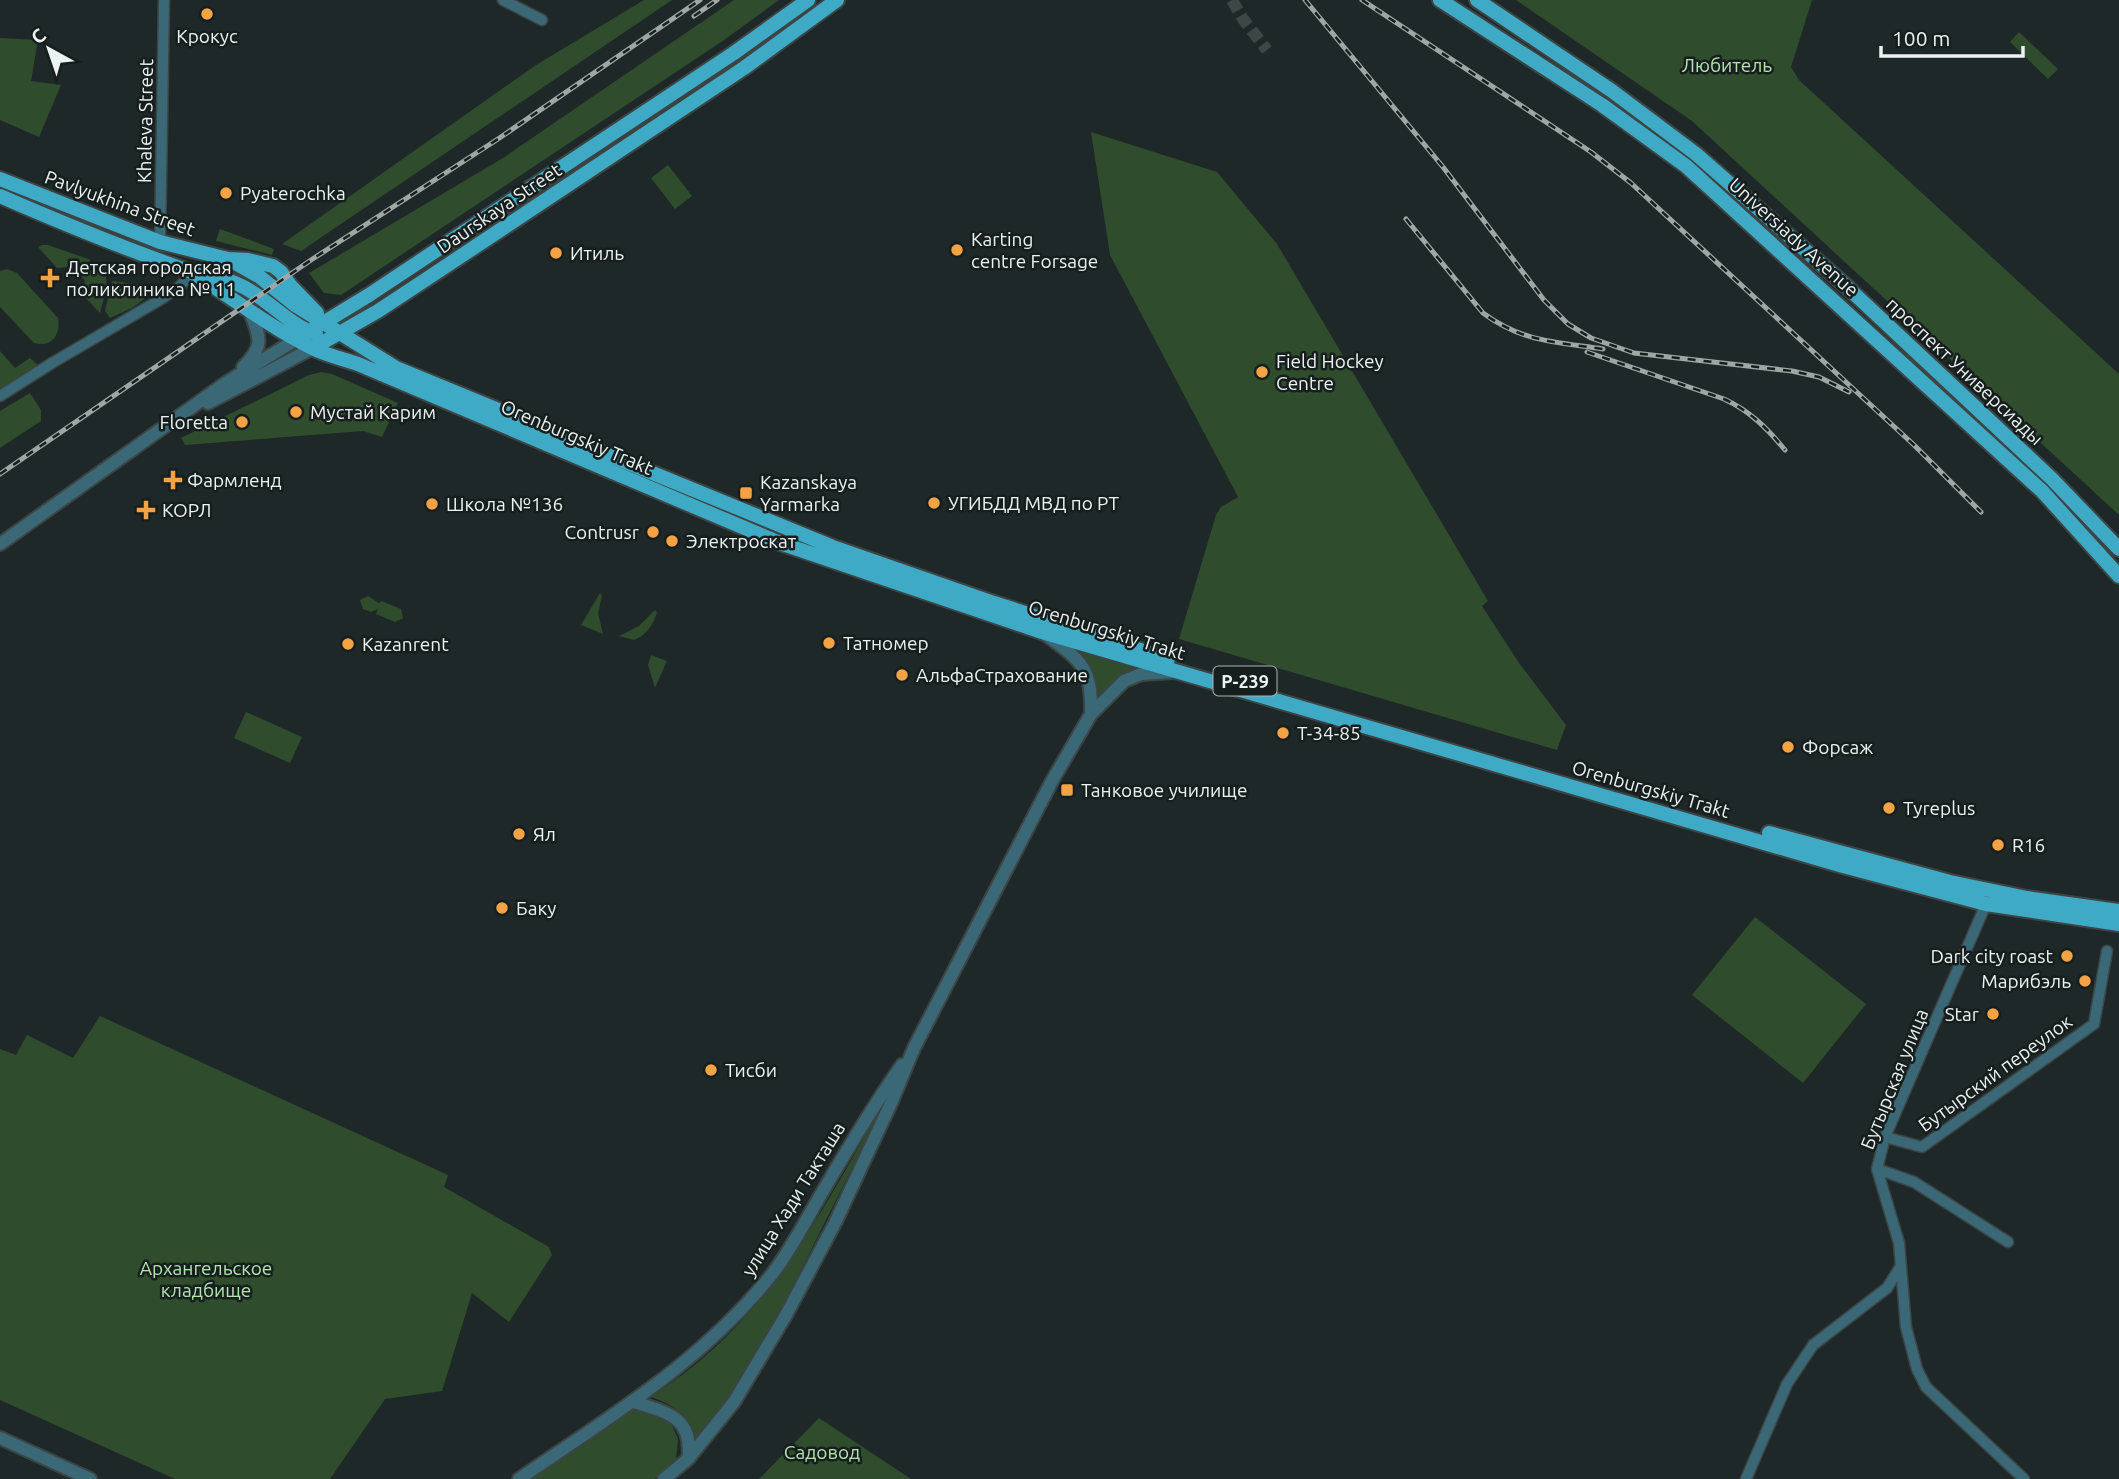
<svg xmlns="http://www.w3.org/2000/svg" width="2119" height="1479" viewBox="0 0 2119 1479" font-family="Ubuntu,sans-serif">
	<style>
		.green { fill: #2f4c2d }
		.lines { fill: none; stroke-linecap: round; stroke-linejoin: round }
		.tertiary-tunnel { stroke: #3e4646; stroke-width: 12; stroke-dasharray: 12 6; stroke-linecap: butt }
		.minor-casing { stroke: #3c4444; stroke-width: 13 }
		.tertiary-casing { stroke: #3c4444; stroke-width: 16 }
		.primary-casing { stroke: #3c4444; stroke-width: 18 }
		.minor { stroke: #3a6876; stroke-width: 10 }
		.tertiary { stroke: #3a6876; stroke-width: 12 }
		.primary { stroke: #3faac6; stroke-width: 14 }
		.rail-casing { stroke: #9fa6a6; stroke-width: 5 }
		.rail { stroke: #161f1e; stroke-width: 2.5; stroke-dasharray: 8; stroke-linecap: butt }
		.poi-dot { fill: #f4a344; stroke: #161f1e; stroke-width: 2.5 }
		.labels { text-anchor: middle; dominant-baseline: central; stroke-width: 5; stroke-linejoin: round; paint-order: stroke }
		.shield { fill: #161f1e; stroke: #acb2b2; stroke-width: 2 }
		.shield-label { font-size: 18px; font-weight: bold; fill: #ecf1f1 }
		.poi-label { font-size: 19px; fill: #ecf1f1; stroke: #161f1e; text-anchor: start }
		.park-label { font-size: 19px; fill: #b1e4ad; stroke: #161f1e }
		.street-label { font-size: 19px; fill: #ecf1f1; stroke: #161f1e }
	</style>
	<rect width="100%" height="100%" fill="#1f2828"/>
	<path class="green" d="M644,0H672L301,251L282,244L536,65Z
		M734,0H779L724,40L341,295L324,293L309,273L503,158Z
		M1516,0H1812L1791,67L1799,80L2119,374V515L1692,121Z
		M2019,32L2058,69L2048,79L2010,42Z
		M0,38L38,40L31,81L61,85L39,137L0,120Z
		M1091,132L1217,172L1277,244L1488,601L1482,606L1519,663L1566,725L1557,750L1179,639L1216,515L1221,507L1238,497L1110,255Z
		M668,165L692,196L675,209L651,178Z
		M220,229L274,249L272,255L216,241Z
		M42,245H48L91,260L75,271L68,267L57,268L38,247Z
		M98,262C113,276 104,296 100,313L82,294L85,281L81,276Z
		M7,269L17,273L58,318C61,334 52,348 34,343L0,307V271Z
		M112,281L144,285L154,292L132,308L110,318L105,311Z
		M0,351L15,368L30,358L40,367L0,393Z
		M321,372L332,374L398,403L382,437L363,431L185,445L181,438L309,375Z
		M30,393L41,410V421L0,448V411Z
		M600,593L602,596L598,613L603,634L581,625Z
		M368,596L379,603L381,601L401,609L403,618L395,622L376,614L378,609L371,612L363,609L360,600Z
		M655,610L657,612C653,625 647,635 634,640L619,636L639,626Z
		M1067,647L1142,668C1118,674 1108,687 1094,707C1095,674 1092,668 1067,647Z
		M651,655L667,661L655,688L648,665Z
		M246,712L302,737L290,763L234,738Z
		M1755,917L1866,1004L1803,1083L1692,995Z
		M100,1016L448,1175L444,1187L549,1247L552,1255L509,1322L472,1293L442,1391L385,1399L330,1479H175L0,1400V1049L16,1055L27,1035L73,1058Z
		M900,1073C869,1134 838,1196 807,1258C775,1322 743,1391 692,1443C697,1419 671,1403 651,1397C672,1383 692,1368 711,1351C793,1278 846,1167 900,1073Z
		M639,1408L669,1419L678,1439L676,1460L655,1479H531L629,1410Z
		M819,1418L911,1479H759Z"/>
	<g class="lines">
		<path class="tertiary-tunnel" d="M1232,0L1243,19L1267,50"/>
		<g class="minor-casing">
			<path id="minor" d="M503,0L542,20
				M160,242L164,0
				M0,396L52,363L163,298L180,286L193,273
				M1986,904L1885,1137L1877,1169L1899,1243L1906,1327L1917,1369L1926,1387L2024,1479
				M1885,1137L1922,1147L2094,1024L2107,951
				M1877,1169L1914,1182L2008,1242
				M1746,1479L1787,1384L1813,1345L1887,1288L1901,1266"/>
		</g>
		<g class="tertiary-casing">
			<path id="tertiary" d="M243,367C265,346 260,337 250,312
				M208,403L313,348
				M0,544L227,382L297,339
				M1046,635C1082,661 1092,668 1091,714
				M634,1402C666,1412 694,1417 688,1459
				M0,1438L90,1479
				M519,1479C612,1415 701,1363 773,1273C792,1248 807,1218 823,1191C848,1148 873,1106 902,1065
				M664,1479L688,1459L734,1402L786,1315L835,1223L892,1101L914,1048L1052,781L1091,714L1124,681L1141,674L1174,672"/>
		</g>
		<g class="primary-casing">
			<path id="primary" d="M1440,0L1602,105L1686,166L2042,491L2119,576
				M1477,0L1612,91L1696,154L1846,286L2052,479L2119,549
				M0,179L160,242L228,259L248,260L273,266L281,272L290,285L317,313
				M0,196C62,223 125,249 189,271C204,277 220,276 235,283C265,295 285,323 316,334
				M228,259L260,277L295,305L396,368L833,547L994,603L1168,659
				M193,273C232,298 270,327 312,348C326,355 343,359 358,364L780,543L1042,632L1843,866L1986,904L2119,924
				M297,339L369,295L734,53L808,0
				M313,348L378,311L422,282L744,68L837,0
				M1769,833L1950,882L2027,898L2119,911"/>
		</g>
		<use href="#minor" class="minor"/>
		<use href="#tertiary" class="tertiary"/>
		<use href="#primary" class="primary"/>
		<g class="rail-casing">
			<path id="rail" d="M1305,0L1443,167L1544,300L1568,324L1591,338L1634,353L1792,371L1819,377L1849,392
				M1362,0L1591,152L1631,183L1914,445L1981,512
				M694,16L717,0
				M1406,219L1483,313C1522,342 1556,342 1603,349
				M1587,352L1724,399C1750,411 1767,428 1785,450
				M0,474L311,260L498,139L700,0"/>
		</g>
		<use href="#rail" class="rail"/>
	</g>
	<g class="poi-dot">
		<circle cx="207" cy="14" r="7"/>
		<circle cx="226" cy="193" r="7"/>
		<circle cx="957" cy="250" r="7"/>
		<circle cx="556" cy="253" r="7"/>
		<path d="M46.5 267.5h7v7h7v7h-7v7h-7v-7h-7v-7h7z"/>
		<circle cx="1262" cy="372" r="7"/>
		<circle cx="296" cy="412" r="7"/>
		<circle cx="242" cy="422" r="7"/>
		<path d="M169.5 469.5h7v7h7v7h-7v7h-7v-7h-7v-7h7z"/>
		<rect x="739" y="486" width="14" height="14" rx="3.5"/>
		<circle cx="934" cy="503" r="7"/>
		<circle cx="432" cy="504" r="7"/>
		<path d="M142.5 499.5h7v7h7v7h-7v7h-7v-7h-7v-7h7z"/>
		<circle cx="653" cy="532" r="7"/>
		<circle cx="672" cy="541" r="7"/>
		<circle cx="829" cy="643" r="7"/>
		<circle cx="348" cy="644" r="7"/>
		<circle cx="902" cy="675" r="7"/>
		<circle cx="1283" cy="733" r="7"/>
		<circle cx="1788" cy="747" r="7"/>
		<rect x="1060" y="783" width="14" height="14" rx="3.5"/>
		<circle cx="1889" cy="808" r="7"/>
		<circle cx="519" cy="834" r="7"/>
		<circle cx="1998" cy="845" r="7"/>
		<circle cx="502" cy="908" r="7"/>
		<circle cx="2067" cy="956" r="7"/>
		<circle cx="2085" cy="981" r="7"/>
		<circle cx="1993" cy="1014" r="7"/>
		<circle cx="711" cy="1070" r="7"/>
	</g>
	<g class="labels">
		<rect class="shield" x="1213.5" y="666.5" width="63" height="29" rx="5"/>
		<g class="shield-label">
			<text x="1245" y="681">Р-239</text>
		</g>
		<g class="poi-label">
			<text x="207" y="36" text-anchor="middle">Крокус</text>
			<text x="240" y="193">Pyaterochka</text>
			<text x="971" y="239">Karting<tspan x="971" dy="22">centre Forsage</tspan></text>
			<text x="570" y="253">Итиль</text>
			<text x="66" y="267">Детская городская<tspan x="66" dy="22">поликлиника № 11</tspan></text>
			<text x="1276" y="361">Field Hockey<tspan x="1276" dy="22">Centre</tspan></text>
			<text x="310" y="412">Мустай Карим</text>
			<text x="228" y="422" text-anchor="end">Floretta</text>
			<text x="187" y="480">Фармленд</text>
			<text x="760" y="482">Kazanskaya<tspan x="760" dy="22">Yarmarka</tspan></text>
			<text x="948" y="503">УГИБДД МВД по РТ</text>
			<text x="446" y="504">Школа №136</text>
			<text x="162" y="510">КОРЛ</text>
			<text x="639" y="532" text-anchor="end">Contrusr</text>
			<text x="686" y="541">Электроскат</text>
			<text x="843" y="643">Татномер</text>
			<text x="362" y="644">Kazanrent</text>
			<text x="916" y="675">АльфаСтрахование</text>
			<text x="1297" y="733">T-34-85</text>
			<text x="1802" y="747">Форсаж</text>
			<text x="1081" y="790">Танковое училище</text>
			<text x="1903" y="808">Tyreplus</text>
			<text x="533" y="834">Ял</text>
			<text x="2012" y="845">R16</text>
			<text x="516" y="908">Баку</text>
			<text x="2053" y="956" text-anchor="end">Dark city roast</text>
			<text x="2071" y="981" text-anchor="end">Марибэль</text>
			<text x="1979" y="1014" text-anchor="end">Star</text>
			<text x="725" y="1070">Тисби</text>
		</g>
		<g class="park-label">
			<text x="1727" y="65">Любитель</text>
			<text x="206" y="1268">Архангельское<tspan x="206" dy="22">кладбище</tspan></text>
			<text x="822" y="1452">Садовод</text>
		</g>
		<g class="street-label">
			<text transform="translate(145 121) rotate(-89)">Khaleva Street</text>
			<text transform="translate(120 203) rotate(20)">Pavlyukhina Street</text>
			<text transform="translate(499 208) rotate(-34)">Daurskaya Street</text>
			<text transform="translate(1794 237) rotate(42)">Universiady Avenue</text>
			<text transform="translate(1965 371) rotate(43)">проспект Универсиады</text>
			<text transform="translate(577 437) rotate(23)">Orenburgskiy Trakt</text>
			<text transform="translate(1107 630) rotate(17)">Orenburgskiy Trakt</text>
			<text transform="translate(1651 789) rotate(16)">Orenburgskiy Trakt</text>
			<text transform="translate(1995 1073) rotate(-36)">Бутырский переулок</text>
			<text transform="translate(1894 1079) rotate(-68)">Бутырская улица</text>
			<text transform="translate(793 1199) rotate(-58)">улица Хади Такташа</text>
		</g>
	</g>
	<g transform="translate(49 49) rotate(320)" stroke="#161f1e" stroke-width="5" paint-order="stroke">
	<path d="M0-5L12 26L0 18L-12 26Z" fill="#ecf1f1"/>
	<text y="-10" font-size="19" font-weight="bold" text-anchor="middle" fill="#ecf1f1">С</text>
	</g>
	<path d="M1881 46v10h142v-10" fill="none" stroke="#ecf1f1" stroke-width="3.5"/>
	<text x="1892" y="46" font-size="21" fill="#ecf1f1" stroke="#161f1e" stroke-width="5" paint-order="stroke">100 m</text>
</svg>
